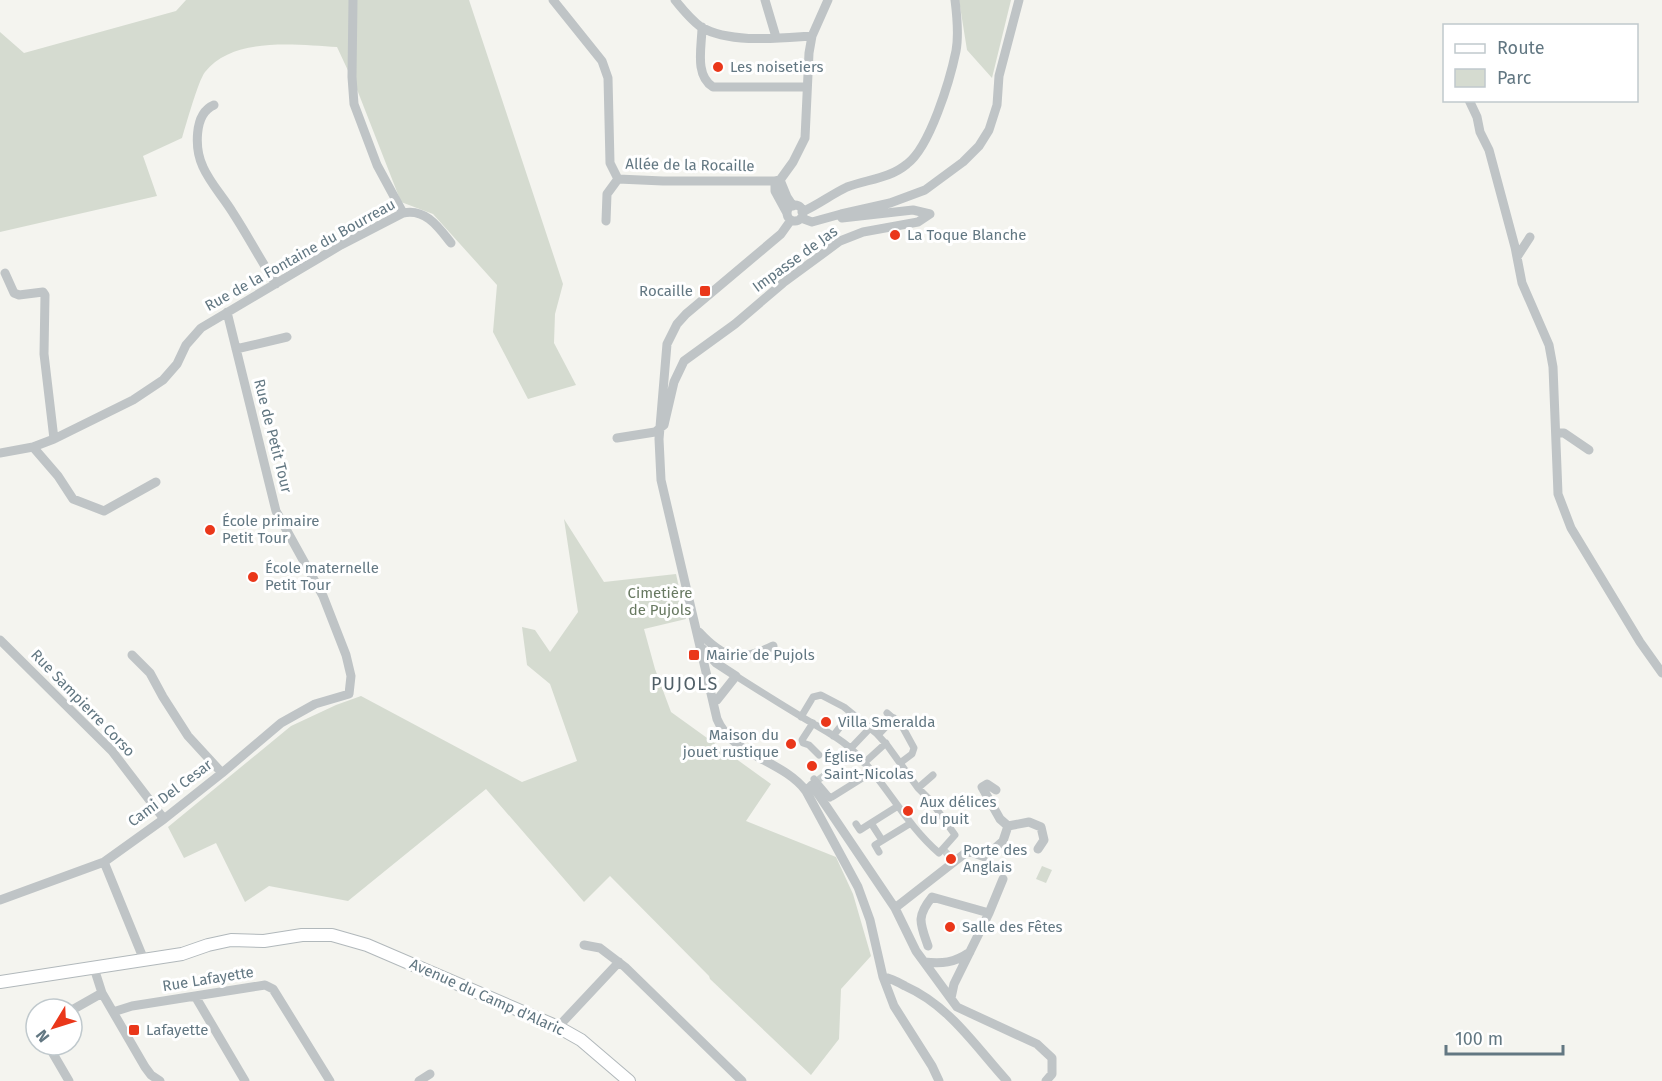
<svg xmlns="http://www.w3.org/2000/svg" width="1662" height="1081" viewBox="0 0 1662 1081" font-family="'Fira Sans',sans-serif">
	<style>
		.green { fill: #d5dbd0 }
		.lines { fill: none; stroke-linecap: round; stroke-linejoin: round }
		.pedestrian-tunnel { stroke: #c8cece; stroke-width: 7; stroke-dasharray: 7 3.5; stroke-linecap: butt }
		.secondary-casing { stroke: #b1b8bb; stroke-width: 14 }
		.pedestrian { stroke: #bfc4c6; stroke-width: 7 }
		.minor { stroke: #bfc4c6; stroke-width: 9 }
		.secondary { stroke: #fff; stroke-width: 12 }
		.poi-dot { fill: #ea371a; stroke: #fff; stroke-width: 2 }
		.labels { text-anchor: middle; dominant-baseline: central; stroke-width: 6; stroke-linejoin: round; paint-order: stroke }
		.poi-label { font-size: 15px; fill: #627782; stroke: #fff; text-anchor: start }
		.street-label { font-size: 15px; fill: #627782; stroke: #fff }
		.park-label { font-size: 15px; fill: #687961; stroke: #fff }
		.quarter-label { font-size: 18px; letter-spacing: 1.5px; fill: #505f67; stroke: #fff }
	</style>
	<rect width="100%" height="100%" fill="#f4f4ef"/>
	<path class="green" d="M186,0H469L563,284L555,314L554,343L576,385L528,399L493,332L497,285L433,214L401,202L358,92L337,47C297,45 233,36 205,72C198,81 186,125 182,138L143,156L157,196L0,232V32L24,53L176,11Z
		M959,0H1011L992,78L967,50Z
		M564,519L604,582L676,574L686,619L644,629L655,669L671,712L771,784L746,821L836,857L853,894L871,956L841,989L839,1039L811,1075L710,979L709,976L610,876L584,902L486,789L348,901L269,886L245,902L216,843L184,858L168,827L291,726L336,705L361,696L522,782L577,761L550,684L527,665L522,627L535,630L550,652L578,612Z
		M1042,866L1052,870L1046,883L1036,879Z"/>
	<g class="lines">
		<path class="pedestrian-tunnel" d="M818,780L825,775
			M943,849L954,862"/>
		<g class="secondary-casing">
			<path id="secondary" d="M0,982L182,954L208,945L231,940L264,941L302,935H332L367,945L558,1027L581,1040L629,1081"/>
		</g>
		<path class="pedestrian" d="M736,676C758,690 780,704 802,717C818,727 835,735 849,747C884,778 903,822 939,853L955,835L931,801L918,788L887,745L876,733L844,707L821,695L813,697L801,717
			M887,713L902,726L914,748L912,754L900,763
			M813,723L802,740L803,743L809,745L819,755
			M878,735L894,718
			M833,736L851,713
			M850,749L870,728
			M864,763L886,743
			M814,779L830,798
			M918,788L933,775
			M832,797L872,772
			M856,824L860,830L871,823
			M880,837L871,823L898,806
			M879,852L875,845L911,823"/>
		<path class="minor" d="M353,0L352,77L354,104L377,165L403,213
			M553,0L602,61L608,78L610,163L618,179
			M675,0C683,10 691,20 701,27C730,44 780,38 812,36
			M765,0L776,37
			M702,27C702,46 694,75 713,87H807
			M1469,100L1477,117L1480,132L1489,150L1515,247L1522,283L1549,345L1553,367L1558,494L1571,528L1640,642L1662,673
			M214,105C193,114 195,150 203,167C210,183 224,198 233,213C248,236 261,261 276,284
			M618,179L663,181H775L780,180
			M780,180L793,162L805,138L809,53L812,36L828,0
			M780,180L787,197L793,206
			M775,181V191L787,213
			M787 213a8 8 0 1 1 16 0a8 8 0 1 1-16 0Z
			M802,212C818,205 832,194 847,187C868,179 889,179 907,164C930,147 950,80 956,51C959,35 957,16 955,0
			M801,218L812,222L841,214
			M791,220L781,234L686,314L677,324L667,344L659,439L661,480L717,719C732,756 783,760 806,791L858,887L870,920L883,977L894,1006L932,1066L939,1081
			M606,221L607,194L618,179
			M1517,257L1530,237
			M5,273L14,293L19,295L43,292L45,295L44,354L54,439
			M236,349L287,337
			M1556,433H1564L1589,450
			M617,438L655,432L664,425L674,382L684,361L735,324L783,283L840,241L863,232L918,222L930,214L913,210L842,218L841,214L890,203L925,190L963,162L979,146L989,130L997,105L999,76L1019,0
			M33,447L58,476L73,499L104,511L156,482
			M0,453L33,447L54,439L133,400L163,380L177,364L186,345L201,328L341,245L403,213C426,208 439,228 451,243
			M699,632C724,659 739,663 773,646
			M0,640L112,751L164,819
			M702,648L716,663L736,676L717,700L714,701
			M132,655L150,673L163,697L188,736L222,773
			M996,790L987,784L982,787L1000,819L1008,826
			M806,791L812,785L895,908L916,951L957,1007L1037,1044L1052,1058V1074L1046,1081
			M1008,826L1029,822L1041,827L1044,840L1038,849
			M104,862L144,960
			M0,900L104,862L164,819L222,773L281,723L315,704L349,694L351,676L346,655L323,596L276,511L227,312
			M895,908L968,851L985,857L1003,841L1008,826
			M584,945L600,948L625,967L742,1081
			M928,946C920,923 916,917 932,897L989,913
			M924,962C942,964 954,963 970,952
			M94,968L102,993L145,1067L151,1075L160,1081
			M883,977C891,978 898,982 905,986C950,1006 975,1046 1007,1081
			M195,996L245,1081
			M951,998L954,984L989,913L1003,879
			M72,1010L102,993
			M113,1012L132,1006L265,985L273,989L278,997L330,1081
			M558,1027L619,962
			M48,1045L69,1081
			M419,1081L430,1074"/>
		<use href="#secondary" class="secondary"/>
	</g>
	<g class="poi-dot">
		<circle cx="718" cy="67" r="6"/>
		<circle cx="895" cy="235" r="6"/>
		<rect x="699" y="285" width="12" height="12" rx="3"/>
		<circle cx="210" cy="530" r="6"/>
		<circle cx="253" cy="577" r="6"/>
		<rect x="688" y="649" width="12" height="12" rx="3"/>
		<circle cx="826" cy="722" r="6"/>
		<circle cx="791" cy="744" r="6"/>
		<circle cx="812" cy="766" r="6"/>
		<circle cx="908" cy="811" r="6"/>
		<circle cx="951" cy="859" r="6"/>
		<circle cx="950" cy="927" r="6"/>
		<rect x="128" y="1024" width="12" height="12" rx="3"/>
	</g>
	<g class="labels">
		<g class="poi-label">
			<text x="730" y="67">Les noisetiers</text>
			<text x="907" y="235">La Toque Blanche</text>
			<text x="693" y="291" text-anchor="end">Rocaille</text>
			<text x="222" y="521">École primaire<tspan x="222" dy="17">Petit Tour</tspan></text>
			<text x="265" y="568">École maternelle<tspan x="265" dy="17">Petit Tour</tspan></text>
			<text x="706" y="655">Mairie de Pujols</text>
			<text x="838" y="722">Villa Smeralda</text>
			<text x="779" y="735" text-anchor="end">Maison du<tspan x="779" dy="17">jouet rustique</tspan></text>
			<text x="824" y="757">Église<tspan x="824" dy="17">Saint-Nicolas</tspan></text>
			<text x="920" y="802">Aux délices<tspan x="920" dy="17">du puit</tspan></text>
			<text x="963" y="850">Porte des<tspan x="963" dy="17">Anglais</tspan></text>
			<text x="962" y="927">Salle des Fêtes</text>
			<text x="146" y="1030">Lafayette</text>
		</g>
		<g class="street-label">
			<text transform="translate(690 165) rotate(1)">Allée de la Rocaille</text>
			<text transform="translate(300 255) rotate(-29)">Rue de la Fontaine du Bourreau</text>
			<text transform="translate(795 259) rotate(-36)">Impasse de Jas</text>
			<text transform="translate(273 436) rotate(76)">Rue de Petit Tour</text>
			<text transform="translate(83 703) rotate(46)">Rue Sampierre Corso</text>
			<text transform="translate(170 793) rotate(-37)">Cami Del Cesar</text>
			<text transform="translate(208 979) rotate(-9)">Rue Lafayette</text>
			<text transform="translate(487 997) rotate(24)">Avenue du Camp d'Alaric</text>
		</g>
		<g class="park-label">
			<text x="660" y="593">Cimetière<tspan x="660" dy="17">de Pujols</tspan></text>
		</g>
		<g class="quarter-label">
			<text x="685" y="684">PUJOLS</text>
		</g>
	</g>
	<rect x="1443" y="24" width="195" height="78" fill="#ffffff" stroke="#c0c9cd" stroke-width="1.5"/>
	<rect x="1455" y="44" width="30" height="9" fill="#ffffff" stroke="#c0c9cd" stroke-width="1.5"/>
	<text x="1497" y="54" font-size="18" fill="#627782">Route</text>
	<rect x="1455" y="69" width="30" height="18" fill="#d5dbd0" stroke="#c0c9cd" stroke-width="1.5"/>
	<text x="1497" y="84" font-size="18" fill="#627782">Parc</text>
	<g transform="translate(54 1027) rotate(232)"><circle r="28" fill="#ffffff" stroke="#c0c9cd" stroke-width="1.5"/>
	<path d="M0-4.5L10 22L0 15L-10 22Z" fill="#ea371a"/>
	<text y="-9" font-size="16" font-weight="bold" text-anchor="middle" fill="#627782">N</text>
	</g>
	<path d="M1446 1045v9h117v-9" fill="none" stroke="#627782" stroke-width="3"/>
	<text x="1455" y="1045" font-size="18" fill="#627782" stroke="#ffffff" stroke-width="4.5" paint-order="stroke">100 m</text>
</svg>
